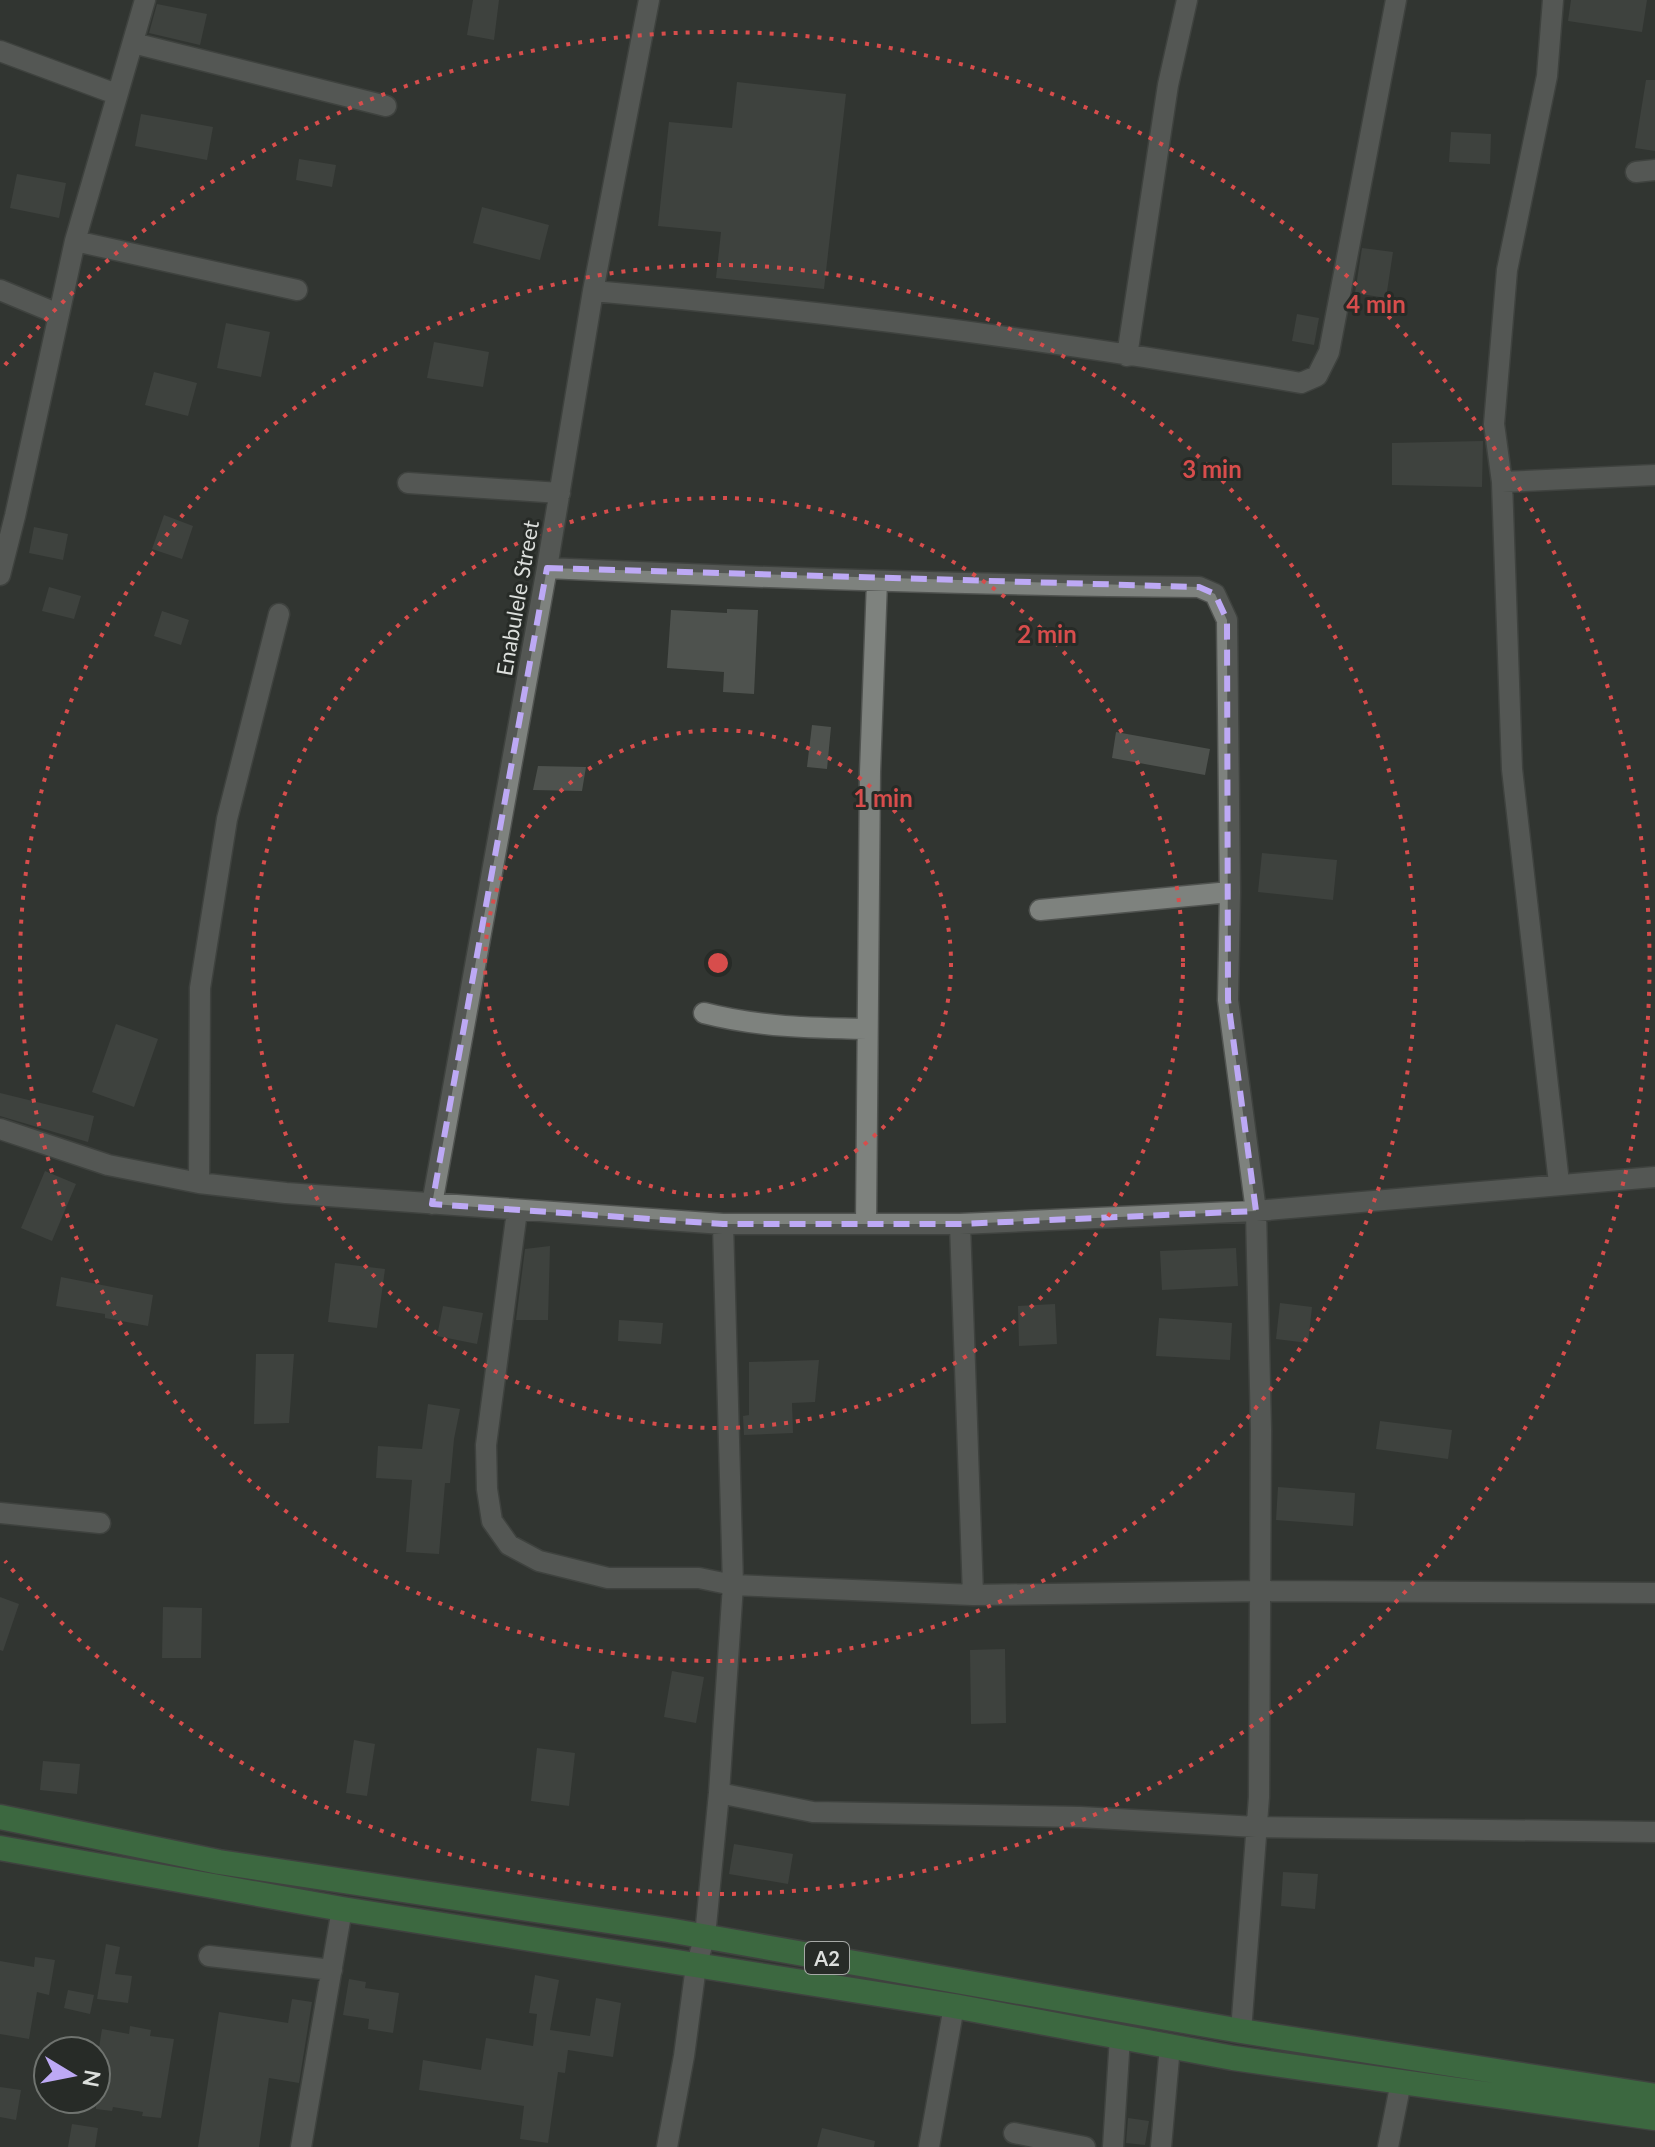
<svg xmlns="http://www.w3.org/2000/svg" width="1655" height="2147" viewBox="0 0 1655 2147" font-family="Lato,sans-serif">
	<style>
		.building { fill: #4e524e }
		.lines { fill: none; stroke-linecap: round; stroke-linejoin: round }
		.minor-casing { stroke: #505350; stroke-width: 23 }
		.highway-casing { stroke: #505350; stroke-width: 27 }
		.minor { stroke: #7e827e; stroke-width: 20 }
		.highway { stroke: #4aa653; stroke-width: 24 }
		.marked { fill: none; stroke: #bda9f5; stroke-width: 6; stroke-dasharray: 16 10; stroke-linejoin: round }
		.ring { fill: none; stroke: #d74d4c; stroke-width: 4; stroke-dasharray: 4 8 }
		.labels { text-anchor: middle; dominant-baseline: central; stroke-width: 6; stroke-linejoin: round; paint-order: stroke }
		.shield { fill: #272b27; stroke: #a6a9a6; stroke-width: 2 }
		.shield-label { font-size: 20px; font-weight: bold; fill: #dcdfdc }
		.street-label { font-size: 22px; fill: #dcdfdc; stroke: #272b27 }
		.centre { fill: #d74d4c; stroke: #272b27; stroke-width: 4 }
		.ring-label { font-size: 24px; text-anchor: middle; font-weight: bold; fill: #d74d4c; stroke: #272b27; stroke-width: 6; stroke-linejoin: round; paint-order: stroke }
	</style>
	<rect width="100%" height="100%" fill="#313531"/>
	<path class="building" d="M473,0H499L494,40L467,35Z
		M1571,0H1647L1642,32L1568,21Z
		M157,4L207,14L200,45L149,33Z
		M1646,80H1655V151L1635,148Z
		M737,82L846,94L824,289L716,278L721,232L658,226L669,122L732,128Z
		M141,114L213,127L207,160L135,146Z
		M1451,132L1491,134L1490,164L1449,162Z
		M299,159L336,165L332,187L296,180Z
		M17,174L66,183L59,218L10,208Z
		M482,207L549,225L540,260L473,243Z
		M1362,248L1393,252L1386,298L1355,293Z
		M1297,314L1319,318L1314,345L1292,341Z
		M226,323L270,332L261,377L217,368Z
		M434,342L489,352L483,387L427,378Z
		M154,372L197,383L188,416L145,405Z
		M1483,441L1482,487L1392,485V443Z
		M164,515L193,526L182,559L152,549Z
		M34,527L68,534L63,560L29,553Z
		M49,587L81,596L74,619L42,611Z
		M727,609L758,610L754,694L723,692L724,672L667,668L671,610L727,613Z
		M162,611L189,620L181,645L154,636Z
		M812,725L831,727L827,769L807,767Z
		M1116,732L1210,749L1205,775L1112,758Z
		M538,766L586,767L582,791L533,790Z
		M1262,853L1337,860L1333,900L1258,892Z
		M116,1024L158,1039L134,1107L92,1092Z
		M0,1093L94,1116L88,1142L0,1116Z
		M45,1171L76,1184L52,1241L21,1228Z
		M550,1246L548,1320H516L525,1249Z
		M1236,1248L1238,1286L1162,1290L1160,1251Z
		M335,1263L385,1269L377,1328L328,1322Z
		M61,1277L153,1295L148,1326L105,1318V1314L56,1306Z
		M1280,1303L1312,1307L1308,1343L1276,1339Z
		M1055,1304L1057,1344L1019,1346L1018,1306Z
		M443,1306L483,1313L477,1344L437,1336Z
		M1159,1318L1232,1323L1230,1360L1156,1356Z
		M619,1320L663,1323L661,1344L618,1341Z
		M256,1354H294L289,1423L254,1424Z
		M819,1360L815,1402L792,1403L793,1433L744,1435L743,1416L749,1415V1362Z
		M428,1404L460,1409L454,1439L450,1483H445L439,1554L406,1552L412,1480L376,1478L378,1446L422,1449Z
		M1380,1421L1452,1430L1448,1459L1376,1449Z
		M1278,1487L1355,1493L1353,1526L1276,1520Z
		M0,1597L19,1604L3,1651L0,1650Z
		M163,1607L202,1608L201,1658H162Z
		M1005,1649L1006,1723L971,1724L970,1650Z
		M672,1671L704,1677L696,1723L664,1717Z
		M354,1740L375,1744L367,1796L346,1793Z
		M537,1748L575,1753L569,1806L531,1801Z
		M43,1761L80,1764L77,1794L40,1790Z
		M734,1844L793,1854L788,1884L729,1874Z
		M1283,1872L1318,1874L1315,1909L1281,1906Z
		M106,1944L120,1947L115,1974L132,1976L128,2003L97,1999Z
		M35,1957L55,1960L49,1995L37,1992L29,2039L0,2034V1961L34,1967Z
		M535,1975L559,1980L550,2030L590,2036L596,1998L621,2003L613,2057L568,2050L565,2073L558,2072L548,2143L520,2139L524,2106L419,2090L423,2060L481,2070L486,2038L533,2046L537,2014L529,2013Z
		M349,1979L366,1982L365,1988L399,1993L393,2033L368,2029L369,2019L343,2015Z
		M68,1990L94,1995L90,2014L64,2008Z
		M292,1999L312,2002L299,2083L269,2078L259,2147H198L219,2012L288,2023Z
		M130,2026L151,2030L150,2036L174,2039L161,2118L142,2116L143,2112L113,2107L112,2111L96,2109V2067L102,2029L129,2034Z
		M0,2087L21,2090L16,2120L0,2117Z
		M1128,2118L1149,2121L1145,2145L1126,2143Z
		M72,2124L98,2128L95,2147H68Z
		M822,2128L875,2141L874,2147H817Z"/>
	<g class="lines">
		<g class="minor-casing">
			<path id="minor" d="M1553,0L1547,76L1507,270L1494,424L1502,482L1512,769L1559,1183
				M133,43L386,106
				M0,51L116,94
				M1636,172L1655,170
				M75,241L297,290
				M0,290L58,314
				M593,291C830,311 1067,342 1301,383L1317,376L1329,352L1396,0
				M1127,356L1168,85L1187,0
				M1502,482L1655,475
				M408,483L560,493
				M547,568C764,578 981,585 1199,587L1215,594L1227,620L1230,892L1228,1000L1256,1211L1261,1430L1259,1797L1241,2031
				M0,575L15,516L75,241L145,0
				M1040,910L1230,892
				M704,1013C758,1027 811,1028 867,1029
				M0,1129L108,1165L199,1183L286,1193L723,1224H960L1256,1211L1655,1177
				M199,1183L200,988L227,819L279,614
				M432,1204L547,568L593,291L649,0
				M517,1211L486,1445L487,1489L492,1521L509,1545L539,1561L608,1578H699L733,1585L973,1595L960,1224
				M866,1224L870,772L877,581
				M0,1513L100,1523
				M973,1595L1261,1591L1655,1593
				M719,1793L813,1812L1080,1817L1256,1827L1655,1832
				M209,1956L332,1970
				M1014,2133L1085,2147
				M301,2147L342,1909
				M667,2147L684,2056L696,1966L705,1936L719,1793L733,1585L723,1224
				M929,2147L954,2006
				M1113,2147L1120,2037
				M1161,2147L1170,2046
				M1388,2147L1401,2082"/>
		</g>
		<g class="highway-casing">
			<path id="highway" d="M0,1817L219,1862L668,1930L1241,2031L1655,2096
				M0,1848L342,1909L954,2006L1233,2058L1655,2118"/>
		</g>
		<use href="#minor" class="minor"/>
		<use href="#highway" class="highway"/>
	</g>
	<path d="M0 0H1655V2147H0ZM547,568L1199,587L1215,594L1227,620L1228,1000L1256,1211L960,1224H723L432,1204Z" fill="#313531" fill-opacity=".55" fill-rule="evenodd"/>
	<path class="marked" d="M547,568L1199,587L1215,594L1227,620L1228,1000L1256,1211L960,1224H723L432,1204Z"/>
	<g class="ring">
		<circle cx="718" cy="963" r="233"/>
		<circle cx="718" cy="963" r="465"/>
		<circle cx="718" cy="963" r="698"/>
		<path d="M5 365A931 931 0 1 1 5 1561"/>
	</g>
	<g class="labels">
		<rect class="shield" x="805" y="1942" width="44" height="32" rx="6"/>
		<g class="shield-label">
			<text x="827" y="1958">A2</text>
		</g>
		<g class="street-label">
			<text transform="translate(517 598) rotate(-80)">Enabulele Street</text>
		</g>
	</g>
	<circle cx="718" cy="963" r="12" class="centre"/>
	<g class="ring-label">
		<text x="1376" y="313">4 min</text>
		<text x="1212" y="478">3 min</text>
		<text x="1047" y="643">2 min</text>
		<text x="883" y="807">1 min</text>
	</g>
	<g transform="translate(72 2075) rotate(100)"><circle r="38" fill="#272b27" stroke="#6f736f" stroke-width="2"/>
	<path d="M0-6L14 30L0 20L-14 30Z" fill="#bda9f5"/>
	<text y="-12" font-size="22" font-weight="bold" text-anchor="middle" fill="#dcdfdc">N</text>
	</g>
</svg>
